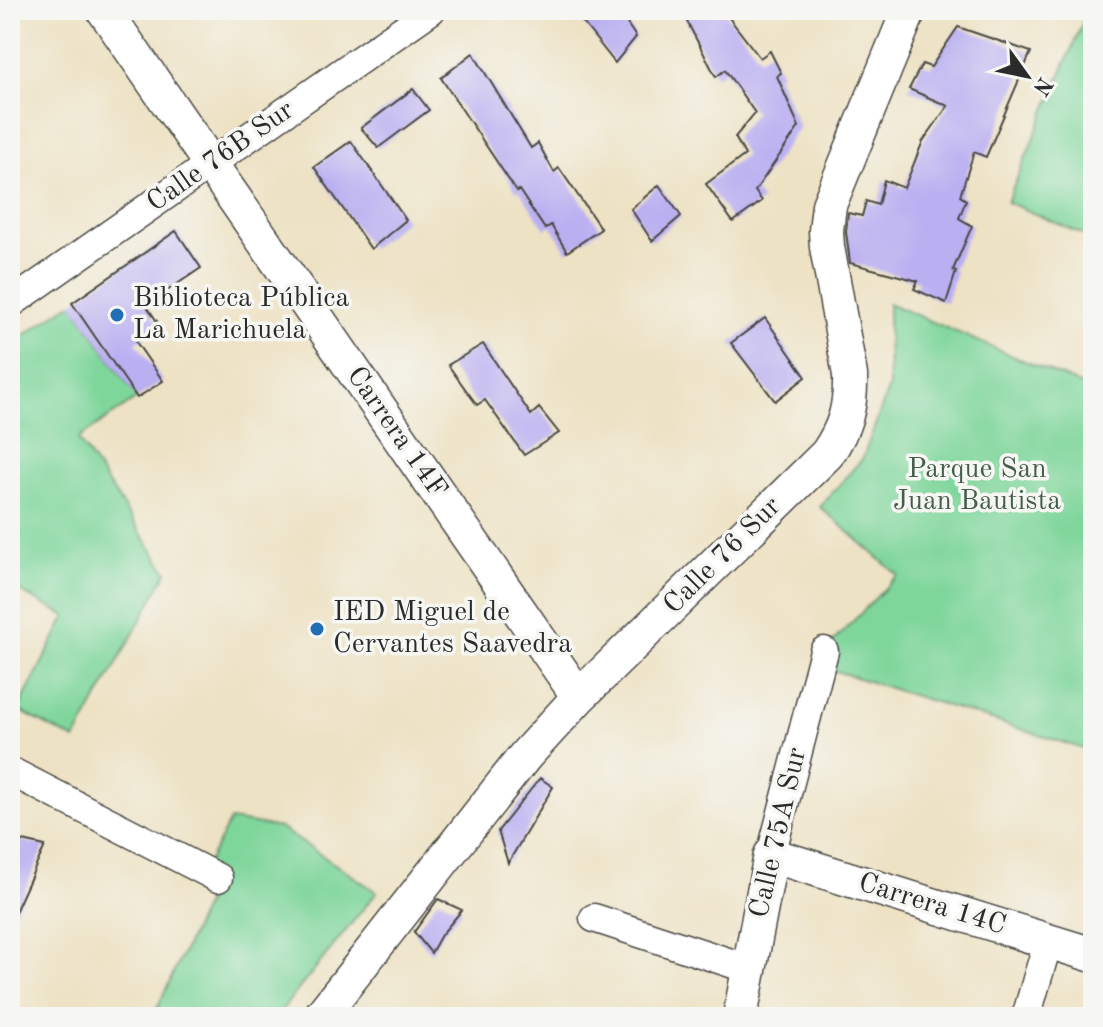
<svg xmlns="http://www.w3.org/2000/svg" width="1103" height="1027" viewBox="0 0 1103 1027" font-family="'Old Standard TT',serif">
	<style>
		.green { fill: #7fd69b; stroke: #558063; stroke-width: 2 }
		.building { fill: #baaff1 }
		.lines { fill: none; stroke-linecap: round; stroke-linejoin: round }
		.minor-casing { stroke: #484642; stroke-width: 31 }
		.tertiary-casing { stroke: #484642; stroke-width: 37 }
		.minor { stroke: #fff; stroke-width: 28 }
		.tertiary { stroke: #fff; stroke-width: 34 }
		.poi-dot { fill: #1f6fb2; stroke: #f6f6f2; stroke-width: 3 }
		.labels { text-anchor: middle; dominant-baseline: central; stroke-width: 7; stroke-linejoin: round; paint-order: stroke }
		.street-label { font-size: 28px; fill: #2b2b2b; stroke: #f6f6f2 }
		.poi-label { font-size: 28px; fill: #2b2b2b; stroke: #f6f6f2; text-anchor: start }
		.park-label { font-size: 28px; fill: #445e4d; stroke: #f6f6f2 }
	</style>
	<rect width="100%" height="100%" fill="#f6f6f2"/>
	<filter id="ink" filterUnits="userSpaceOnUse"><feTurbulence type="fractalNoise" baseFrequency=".0125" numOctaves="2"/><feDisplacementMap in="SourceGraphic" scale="16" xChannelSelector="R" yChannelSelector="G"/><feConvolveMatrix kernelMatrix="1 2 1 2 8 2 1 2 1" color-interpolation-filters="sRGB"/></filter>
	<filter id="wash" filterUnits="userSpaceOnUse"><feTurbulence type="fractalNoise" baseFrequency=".006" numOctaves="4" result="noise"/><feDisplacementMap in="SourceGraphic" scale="32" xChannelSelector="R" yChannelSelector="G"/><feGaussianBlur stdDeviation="1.8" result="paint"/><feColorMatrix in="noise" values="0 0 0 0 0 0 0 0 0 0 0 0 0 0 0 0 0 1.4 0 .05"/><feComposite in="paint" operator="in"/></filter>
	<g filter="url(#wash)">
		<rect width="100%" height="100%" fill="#ede2c4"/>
		<path class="green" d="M1088,10H1093V239L1007,202Z
			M72,303L137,398L78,439L167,572L75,740L18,710L66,616L10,586V345Z
			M888,303L1093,390V752L820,666L824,651L898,575L820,507L863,458L889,387Z
			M230,820L280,828L377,892L276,1017H153L218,878L204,870Z"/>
		<g id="blocks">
			<path class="building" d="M573,10H618L636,37L615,63Z
				M681,10H723L760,58L770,51L781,73L777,76L799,127L755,191L762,201L733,222L706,184L745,155L735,137L755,113L725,70L716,77Z
				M958,27L1031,52L986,157L974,152L960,196L966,200L959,218L972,226L953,270L956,272L946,303L914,289L918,281L850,263L846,232L848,213L862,216L866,201L878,205L884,180L904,188L923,141L948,106L909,89L922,64L931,67Z
				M473,53L531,148L538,143L554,172L559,168L601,229L567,252L551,225L545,229L519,190L517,192L441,78Z
				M413,89L429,110L378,148L361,128Z
				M351,141L406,220L371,249L314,167Z
				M659,185L681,216L652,241L631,209Z
				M176,231L201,268L146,305L160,326L136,342L163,381L137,398L72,303Z
				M765,318L806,377L775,401L731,343Z
				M483,344L531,415L539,408L559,433L524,455L485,400L477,405L448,365Z
				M540,778L553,787L508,863L498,831Z
				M10,838L45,846L10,923Z
				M438,899L462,910L441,935L431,953L414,932Z"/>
		</g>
	</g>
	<g filter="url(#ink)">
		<use href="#blocks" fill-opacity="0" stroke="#484642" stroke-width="2"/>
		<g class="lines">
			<g class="minor-casing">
				<path id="minor" d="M10,304L431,10
					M10,771L218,878
					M771,855L824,651
					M594,918L749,969
					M1026,1017L1048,942"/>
			</g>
			<g class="tertiary-casing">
				<path id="tertiary" d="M104,10L579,697
					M320,1017L525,756L579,697L827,454C845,428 851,407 850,375L827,247L826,231L829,205L909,10
					M740,1017L771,855L1093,955"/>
			</g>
			<use href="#minor" class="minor"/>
			<use href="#tertiary" class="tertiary"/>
		</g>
	</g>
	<g class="poi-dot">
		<circle cx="117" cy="315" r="8"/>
		<circle cx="317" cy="629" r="8"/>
	</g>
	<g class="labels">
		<g class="street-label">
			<text transform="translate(221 157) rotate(-35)">Calle 76B Sur</text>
			<text transform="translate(396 433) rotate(55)">Carrera 14F</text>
			<text transform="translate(723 556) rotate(-45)">Calle 76 Sur</text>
			<text transform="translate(779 833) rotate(-77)">Calle 75A Sur</text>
			<text transform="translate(932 905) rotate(17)">Carrera 14C</text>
		</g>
		<g class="poi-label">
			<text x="133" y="299">Biblioteca Pública<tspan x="133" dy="32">La Marichuela</tspan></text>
			<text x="333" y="613">IED Miguel de<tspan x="333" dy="32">Cervantes Saavedra</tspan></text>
		</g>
		<g class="park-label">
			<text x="977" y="470">Parque San<tspan x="977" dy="32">Juan Bautista</tspan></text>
		</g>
	</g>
	<rect width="1103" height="1027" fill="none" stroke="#f6f6f2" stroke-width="40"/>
	<g transform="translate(1027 76) rotate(123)" stroke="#f6f6f2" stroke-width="6" paint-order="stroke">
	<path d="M0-6L14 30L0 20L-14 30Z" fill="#2b2b2b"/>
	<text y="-12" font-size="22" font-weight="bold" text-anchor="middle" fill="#2b2b2b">N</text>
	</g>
</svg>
